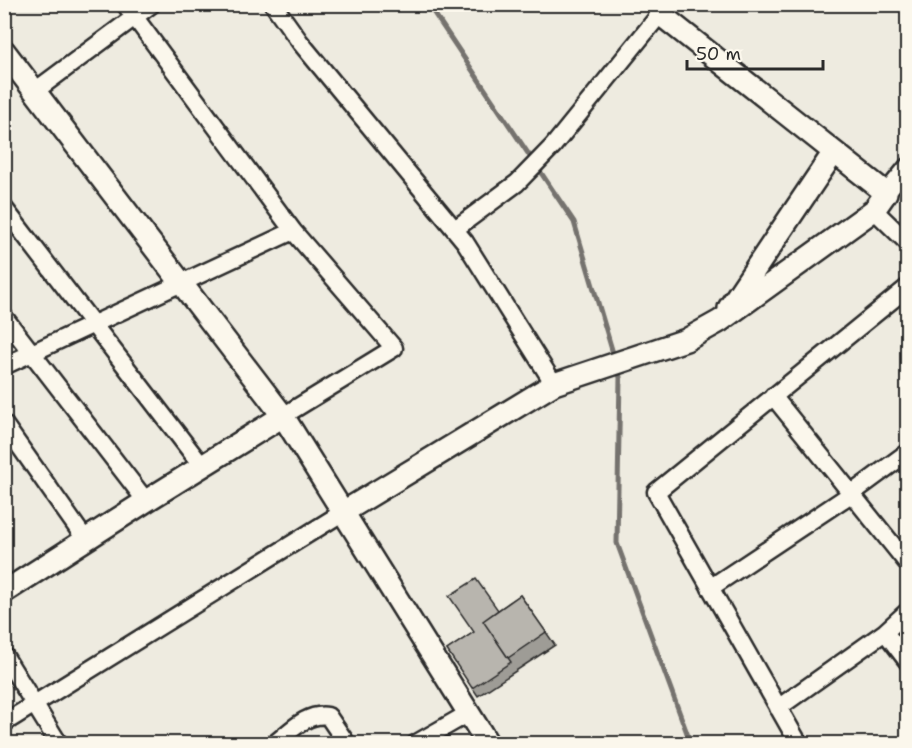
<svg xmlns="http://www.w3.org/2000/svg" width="912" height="748" viewBox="0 0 912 748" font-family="'Shantell Sans',sans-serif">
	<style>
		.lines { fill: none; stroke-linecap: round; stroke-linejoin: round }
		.stream { stroke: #74726e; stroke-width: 5 }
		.minor-casing { stroke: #2b2b2b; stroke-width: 21 }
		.tertiary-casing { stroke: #2b2b2b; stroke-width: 26 }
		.minor { stroke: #fbf7ec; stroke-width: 16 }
		.tertiary { stroke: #fbf7ec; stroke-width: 21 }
		.wall { fill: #9e9c96; stroke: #2b2b2b; stroke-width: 1.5 }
		.building { fill: #b8b5ae; stroke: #2b2b2b; stroke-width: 1.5 }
	</style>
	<rect width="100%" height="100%" fill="#eeebe0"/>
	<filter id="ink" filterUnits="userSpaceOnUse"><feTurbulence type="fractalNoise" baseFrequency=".0167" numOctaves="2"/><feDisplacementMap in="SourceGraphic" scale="12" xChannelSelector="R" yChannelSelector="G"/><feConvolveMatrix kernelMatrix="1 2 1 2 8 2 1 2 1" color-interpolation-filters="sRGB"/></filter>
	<g filter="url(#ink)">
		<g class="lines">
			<path class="stream" d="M428,4L574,222L615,360
				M617,369L620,377L617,543L691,744"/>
			<g class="minor-casing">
				<path id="minor" d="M125,4L293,231L394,348L283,416
					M273,4L300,42L465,242L554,384
					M35,91L152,4
					M886,193L908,166
					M4,208L202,466
					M874,210L908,243
					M455,229L517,183L553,146L660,14
					M4,317L146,501
					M4,366L293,231
					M773,396L908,564
					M4,424L85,539
					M710,588L851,494L908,452
					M885,632L908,662
					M4,655L59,744
					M778,708L885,632L908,611
					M4,723L345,511
					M274,744C290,732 307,712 328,716L347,744
					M415,744L469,713
					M799,744L656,492L908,287"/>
			</g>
			<g class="tertiary-casing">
				<path id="tertiary" d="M4,51L283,416L488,744
					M729,308L834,152
					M345,511L554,384L686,340L720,321L874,210L886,193L660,14L668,4
					M4,592L146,501L283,416"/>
			</g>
			<use href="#minor" class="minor"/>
			<use href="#tertiary" class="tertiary"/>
		</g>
		<path class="wall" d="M520,595L555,645L478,696L447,650L474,632L498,610Z"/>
		<path class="building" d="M476,579L498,610L483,621L511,662L472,688L447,650L474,632L449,596Z
			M520,595L546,632L508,658L483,621Z
			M421,739L428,744H414Z"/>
	</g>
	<rect width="912" height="748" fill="none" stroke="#fbf7ec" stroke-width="24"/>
	<rect x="12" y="12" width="888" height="724" fill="none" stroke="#2b2b2b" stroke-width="2" filter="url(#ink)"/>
	<path d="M687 60v9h136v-9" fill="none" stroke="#2b2b2b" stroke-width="3"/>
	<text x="696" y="60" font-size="18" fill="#2b2b2b" stroke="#fbf7ec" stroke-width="4.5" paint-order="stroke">50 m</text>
</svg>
